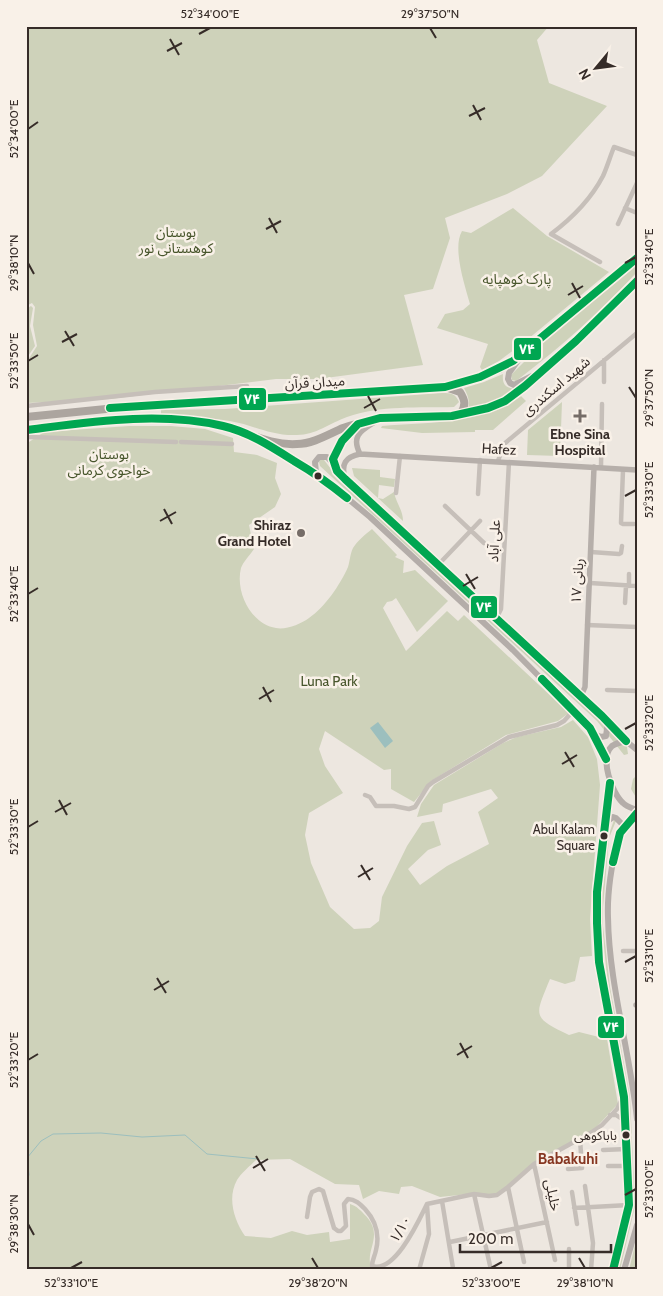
<svg xmlns="http://www.w3.org/2000/svg" width="663" height="1296" viewBox="0 0 663 1296" font-family="Cabin,'Noto Sans Arabic',sans-serif">
	<style>
		.green { fill: #ced2ba }
		.water { fill: #9cbfbe }
		.lines { fill: none; stroke-linecap: round; stroke-linejoin: round }
		.stream { stroke: #9cbfbe; stroke-width: 1 }
		.street { stroke: #c6bfb9; stroke-width: 4.5 }
		.secondary { stroke: #b6afaa; stroke-width: 5.5 }
		.primary { stroke: #b4ada9; stroke-width: 6 }
		.highway { stroke: #aca59f; stroke-width: 8 }
		.bus-1-casing { stroke: #f9f1e8; stroke-width: 11 }
		.bus-1 { stroke: #00a651; stroke-width: 8 }
		.ticks { fill: none; stroke: #362c28; stroke-width: 2 }
		.poi-dot { fill: #766d68; stroke: #f9f1e8; stroke-width: 2 }
		.bus-dot { fill: #362c28; stroke: #f9f1e8; stroke-width: 2 }
		.labels { text-anchor: middle; dominant-baseline: central; stroke-width: 5; stroke-linejoin: round; paint-order: stroke }
		.bus-label { font-size: 13px; fill: #362c28; stroke: #f9f1e8; text-anchor: end }
		.park-label { font-size: 14px; fill: #47552b; stroke: #f9f1e8 }
		.street-label { font-size: 14px; fill: #362c28; stroke: #f9f1e8 }
		.poi-label { font-size: 14px; font-weight: bold; fill: #362c28; stroke: #f9f1e8 }
		.neighbourhood-label { font-size: 15px; font-weight: bold; fill: #863621; stroke: #f9f1e8 }
		.line-badge { stroke: #f9f1e8; stroke-width: 2 }
		.badge-label { font-size: 14px; text-anchor: middle; font-weight: bold; fill: #fff }
		.neatline { fill: none; stroke: #362c28; stroke-width: 2 }
		.ticks-label { font-size: 12px; text-anchor: middle; fill: #362c28 }
	</style>
	<rect width="100%" height="100%" fill="#ede7e0"/>
	<path class="green" d="M26,26H549L537,40L549,83L607,106L542,176L507,194L445,218L450,238L433,289L404,295L423,365L318,379H276L110,399L26,403V363L37,346L33,325L35,307L32,303L26,306Z
		M513,208L547,236L609,272L522,344L499,361L482,370L480,367L488,344L437,328L445,314L463,310L470,304C465,286 452,248 462,231L471,233Z
		M637,265V272C601,311 562,346 520,378L516,381L512,380L511,375L544,342Z
		M31,306L33,308L30,326L35,346L26,359V309Z
		M503,374C502,384 505,388 515,389C501,398 485,407 468,409C470,400 468,396 464,388L484,382Z
		M442,393C451,393 455,393 459,402L454,407C420,408 380,405 347,417C330,423 316,435 297,435C270,436 254,425 230,421C207,417 184,417 161,415V410L225,409Z
		M521,396L526,401L493,430H475V432L422,433L381,428L382,426C432,422 477,425 521,396Z
		M562,402L560,456L527,455L528,430Z
		M129,426H171L205,429L233,438L234,452L257,455L277,463L275,478L281,494L275,507L249,525L254,549C250,555 243,562 241,568C235,592 251,624 276,628C286,630 301,624 309,618C325,607 340,585 348,567C350,561 350,554 353,548C357,541 366,534 372,529L397,555L395,557L404,561L403,573L415,570L448,601L417,632L396,598L392,601L387,602L383,608L406,651L447,611L458,621L464,615L569,713L558,721L506,735L431,781L414,802L391,789V769L384,770L325,731L319,749L325,766L343,793L309,813L305,835L311,863L330,907L354,929L370,928L379,921L382,897L407,846L422,823L434,821L441,845L428,850L408,869L420,885L447,866L489,844L478,812L498,798L491,789L443,804L442,812L417,817L421,804L434,785L503,743L517,737L561,727L573,720L588,737L597,759L600,785L590,919L592,956L580,957L575,981L565,984L550,979C535,1016 531,1017 569,1035L579,1032L607,1039L618,1104L590,1134L570,1145L543,1156L505,1191L490,1195L478,1193L440,1197L412,1186L401,1187L399,1194L379,1191L363,1199L359,1185L335,1184L290,1159L256,1160C250,1166 241,1173 237,1180C227,1198 234,1220 245,1236L271,1238L292,1231L307,1235L329,1232L330,1242L350,1239V1204C357,1206 361,1211 366,1216C385,1237 363,1250 372,1270H26V444L44,432Z
		M320,460H324L338,478L604,724L627,747L628,754L624,755L597,721L320,466L319,462Z
		M352,468L380,470V477L395,479L394,487L379,485L378,498L383,499L394,492C396,503 403,510 403,521L354,476Z
		M637,775V799L631,789L633,779Z
		M614,820L616,821L609,838L603,907V926L610,987L630,1097L635,1206L620,1270H618L629,1222L632,1190L629,1097L608,987L602,926L601,907L608,837Z
		M637,1236V1270H629Z"/>
	<path class="water" d="M378,722L393,741L385,748L370,728Z"/>
	<g class="lines">
		<path class="stream" d="M26,1181L29,1175L27,1158L41,1141L53,1134L101,1133L142,1137L185,1135L207,1154L258,1159"/>
		<path class="street" d="M625,208L637,213
			M618,224L637,183
			M600,262L551,234C571,219 591,199 603,176C607,167 610,157 614,147L637,155
			M604,382V360
			M26,406L155,392L247,386
			M29,437L176,442
			M181,442L232,444
			M498,461L504,444L637,333
			M601,467L602,404
			M623,470L621,523L623,524H634
			M396,493L400,456
			M478,494L480,460
			M445,506L484,543
			M591,552L619,554L621,553L622,546
			M438,565L480,521
			M590,583L637,586
			M629,586V574
			M625,603L626,586
			M496,619L501,609L509,462
			M587,625L637,627
			M607,690L637,691
			M365,795L370,797L376,806H394L409,809L415,807L428,786L433,782L509,737L557,725L564,721L573,711
			M623,951H637
			M610,1115H616L625,1121
			M603,1150L627,1149
			M534,1164L555,1260
			M608,1166H628
			M568,1169L582,1168L580,1139
			M585,1186L593,1243L591,1270
			M508,1187L524,1262
			M572,1192L577,1224
			M474,1194L491,1270
			M442,1201L453,1268
			M427,1204L474,1194L489,1196L497,1195L508,1187L534,1164L592,1132L602,1125L617,1109L623,1097
			M574,1208L629,1205
			M307,1217L310,1197L312,1192L319,1189L323,1191L334,1228L338,1231H341L346,1226L344,1204L348,1199C355,1199 360,1204 365,1209C376,1221 380,1234 376,1250C375,1256 372,1260 372,1266C395,1274 419,1220 427,1204
			M450,1242L547,1222
			M419,1270L429,1234L427,1205
			M569,1270V1249"/>
		<path class="secondary" d="M360,454C350,434 363,430 378,420
			M345,479C341,464 345,457 360,454L637,470
			M581,696L585,687L594,467
			M636,1005H637"/>
		<path class="primary" d="M519,359L509,373L508,379L510,383L514,385L532,376
			M446,387L464,383L500,370L526,350L637,258
			M458,415C480,411 499,405 517,392L602,317L637,281
			M358,424C346,437 327,451 337,471L496,619L602,716L626,741
			M265,441L316,473L335,488L370,517L513,650L590,728L606,759
			M316,473L315,462L319,457H327L334,464
			M594,734L601,737L606,736L608,722
			M637,750L626,741C622,742 616,743 612,746C599,758 612,793 623,803C627,807 632,808 637,810
			M610,783L597,892V923L599,962L624,1097L629,1205L627,1218L613,1270
			M637,813L620,833L618,838C612,863 607,891 608,917C609,985 630,1051 637,1119
			M606,822L613,817L616,818L625,827
			M624,1270L637,1225"/>
		<path class="highway" d="M26,417L156,404L445,387L460,392C465,400 466,405 461,413L452,416L380,418C368,421 355,424 343,428C329,434 313,444 297,444C266,446 241,428 212,424C151,415 87,422 26,430"/>
		<g class="bus-1-casing">
			<path id="bus-1" d="M110,408L445,387L480,377L513,361L637,258
				M26,430C90,422 159,411 223,426C249,432 272,447 294,461C313,472 330,484 347,498
				M542,679L590,728L606,759
				M626,741L602,716L345,479L337,471L333,459L342,441L358,424L380,418L452,416L488,408L505,401L525,386L576,341L637,281
				M610,783L597,892V923L599,962L624,1097L629,1205L613,1270
				M613,862L620,833L637,813"/>
		</g>
		<use href="#bus-1" class="bus-1"/>
	</g>
	<path class="ticks" d="M430,28L436,38M199,34L210,28M170,39L179,55M167,51L182,43M473,105L481,120M469,116L485,108M28,129L38,122M269,218L277,233M266,229L281,221M28,263L34,274M625,263L636,257M572,283L580,298M568,295L583,286M65,331L74,346M62,342L77,334M28,361L38,355M629,387L636,398M368,396L376,411M364,408L380,399M625,496L636,490M164,509L172,524M160,521L176,512M466,574L475,589M463,586L478,577M28,594L38,588M263,687L271,702M259,699L274,690M625,729L636,723M565,752L574,767M562,764L577,755M59,800L67,815M55,812L71,803M28,827L38,821M361,865L370,880M358,877L373,868M625,962L636,956M157,978L166,993M154,990L169,981M460,1043L468,1058M457,1055L472,1046M28,1060L38,1054M256,1156L265,1171M253,1168L268,1159M625,1195L636,1189M28,1224L34,1235M312,1258L318,1268M579,1258L585,1268M71,1268L82,1262M491,1268L502,1262"/>
	<g class="poi-dot">
		<path d="M577.5 408.5h5v5h5v5h-5v5h-5v-5h-5v-5h5z"/>
		<circle cx="301" cy="533" r="5"/>
	</g>
	<g class="bus-dot">
		<circle cx="318" cy="476" r="4.5"/>
		<circle cx="604" cy="836" r="4.5"/>
		<circle cx="626" cy="1135" r="4.5"/>
	</g>
	<g class="labels">
		<g class="bus-label">
			<text x="595" y="829">Abul Kalam<tspan x="595" dy="16">Square</tspan></text>
			<text x="617" y="1135">باباکوهی</text>
		</g>
		<g class="park-label">
			<text x="176" y="232">بوستان<tspan x="176" dy="16">کوهستانی نور</tspan></text>
			<text x="517" y="279">پارک کوهپایه</text>
			<text x="109" y="454">بوستان<tspan x="109" dy="16">خواجوی کرمانی</tspan></text>
			<text x="329" y="681">Luna Park</text>
		</g>
		<g class="street-label">
			<text transform="translate(315 382) rotate(-3)">میدان قرآن</text>
			<text transform="translate(556 386) rotate(-40)">شهید اسکندری</text>
			<text transform="translate(499 449) rotate(3)">Hafez</text>
			<text transform="translate(494 541) rotate(-87)">علی آباد</text>
			<text transform="translate(577 581) rotate(-86)">ربانی ۱۷</text>
			<text transform="translate(553 1195) rotate(78)">خلیلی</text>
			<text transform="translate(400 1229) rotate(-58)">۱/۱۰</text>
		</g>
		<g class="poi-label">
			<text x="580" y="434">Ebne Sina<tspan x="580" dy="16">Hospital</tspan></text>
			<text x="291" y="525" text-anchor="end">Shiraz<tspan x="291" dy="16">Grand Hotel</tspan></text>
		</g>
		<g class="neighbourhood-label">
			<text x="568" y="1159">Babakuhi</text>
		</g>
	</g>
	<g class="line-badge">
		<rect x="513" y="337" width="29" height="24" rx="5" fill="#00a651"/>
		<rect x="238" y="387" width="29" height="24" rx="5" fill="#00a651"/>
		<rect x="470" y="595" width="28" height="24" rx="5" fill="#00a651"/>
		<rect x="597" y="1015" width="28" height="24" rx="5" fill="#00a651"/>
	</g>
	<g class="badge-label">
		<text x="527" y="354">۷۴</text>
		<text x="252" y="404">۷۴</text>
		<text x="484" y="612">۷۴</text>
		<text x="611" y="1032">۷۴</text>
	</g>
	<rect width="663" height="1296" fill="none" stroke="#f9f1e8" stroke-width="55"/>
	<g transform="translate(596 68) rotate(241)" stroke="#f9f1e8" stroke-width="4" paint-order="stroke">
	<path d="M0-4L9 19L0 12L-9 19Z" fill="#362c28"/>
	<text y="-8" font-size="14" font-weight="bold" text-anchor="middle" fill="#362c28">N</text>
	</g>
	<path d="M460 1244v8h151v-8" fill="none" stroke="#362c28" stroke-width="2.5"/>
	<text x="468" y="1244" font-size="15" fill="#362c28" stroke="#f9f1e8" stroke-width="4" paint-order="stroke">200 m</text>
	<rect x="28" y="28" width="608" height="1240" class="neatline"/>
	<g class="ticks-label">
		<text x="210" y="18">52°34'00"E</text>
		<text x="430" y="18">29°37'50"N</text>
		<text transform="translate(14 129) rotate(-90)" y="4">52°34'00"E</text>
		<text transform="translate(649 257) rotate(-90)" y="4">52°33'40"E</text>
		<text transform="translate(14 263) rotate(-90)" y="4">29°38'10"N</text>
		<text transform="translate(14 361) rotate(-90)" y="4">52°33'50"E</text>
		<text transform="translate(649 398) rotate(-90)" y="4">29°37'50"N</text>
		<text transform="translate(649 490) rotate(-90)" y="4">52°33'30"E</text>
		<text transform="translate(14 594) rotate(-90)" y="4">52°33'40"E</text>
		<text transform="translate(649 723) rotate(-90)" y="4">52°33'20"E</text>
		<text transform="translate(14 827) rotate(-90)" y="4">52°33'30"E</text>
		<text transform="translate(649 956) rotate(-90)" y="4">52°33'10"E</text>
		<text transform="translate(14 1060) rotate(-90)" y="4">52°33'20"E</text>
		<text transform="translate(649 1189) rotate(-90)" y="4">52°33'00"E</text>
		<text transform="translate(14 1224) rotate(-90)" y="4">29°38'30"N</text>
		<text x="71" y="1287">52°33'10"E</text>
		<text x="318" y="1287">29°38'20"N</text>
		<text x="491" y="1287">52°33'00"E</text>
		<text x="585" y="1287">29°38'10"N</text>
	</g>
</svg>
